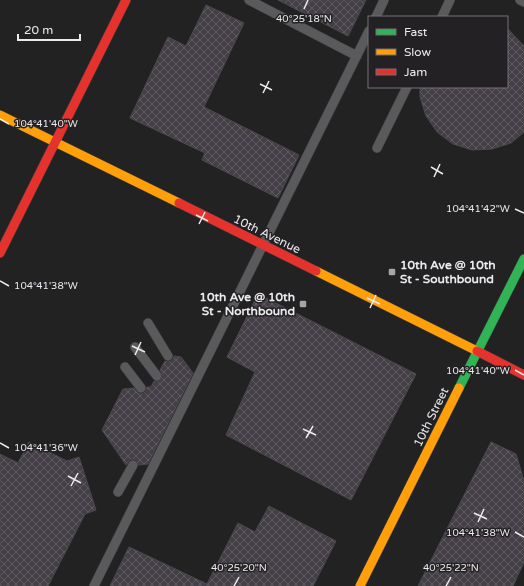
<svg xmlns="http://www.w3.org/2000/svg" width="524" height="586" viewBox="0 0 524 586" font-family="'Varela Round',sans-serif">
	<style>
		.building { fill: url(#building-cross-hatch); stroke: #4b4a4b }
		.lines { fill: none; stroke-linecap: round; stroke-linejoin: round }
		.lane-casing { stroke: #414041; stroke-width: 10 }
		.fast-casing { stroke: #414041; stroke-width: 10 }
		.slow-casing { stroke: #414041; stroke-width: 10 }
		.jam-casing { stroke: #414041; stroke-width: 10 }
		.lane { stroke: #5a595b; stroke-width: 9 }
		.fast { stroke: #30b455; stroke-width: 9 }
		.slow { stroke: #ff9f0a; stroke-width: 9 }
		.jam { stroke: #e5322d; stroke-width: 9 }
		.ticks { fill: none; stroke: #ebeaec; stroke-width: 1.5 }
		.poi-dot { fill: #a5a4a6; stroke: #232124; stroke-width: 1.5 }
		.labels { text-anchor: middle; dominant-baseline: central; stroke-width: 3; stroke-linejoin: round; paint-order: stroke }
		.street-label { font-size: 12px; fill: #ebeaec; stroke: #232124 }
		.poi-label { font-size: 12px; font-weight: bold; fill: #ebeaec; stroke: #232124; text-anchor: start }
		.ticks-label { font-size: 10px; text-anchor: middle; fill: #ebeaec; stroke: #232124; stroke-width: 3; stroke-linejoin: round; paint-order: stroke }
	</style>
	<defs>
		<pattern id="building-cross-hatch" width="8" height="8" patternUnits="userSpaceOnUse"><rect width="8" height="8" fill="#443f46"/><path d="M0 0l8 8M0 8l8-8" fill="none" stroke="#5f5b61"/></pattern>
	</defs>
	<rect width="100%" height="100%" fill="#232223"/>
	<path class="building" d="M278,0H366L348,36Z
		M206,5L244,23L204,107L299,155L278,198L202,160L205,153L130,118L168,37L186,46Z
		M507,28L524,46V132L511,143L492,149L472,150L453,144L437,132L426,116L420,97V87H507Z
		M258,294L416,374L351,500L226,435L255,372L227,357Z
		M174,356L181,357L193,373L148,464L139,465L136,460L133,459L130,460L126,465L102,430L123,389L134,388L138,393L141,394L144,393L146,391L147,387H151L154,381L157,382L161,380L163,376L160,370L165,361L168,362L171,361L173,359Z
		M29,442L67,461L79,457L96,510L85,514L48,586H0V454L18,463Z
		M491,442L516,454L524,481V562L513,586H418Z
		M269,506L336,541L313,586H110L129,547L207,584L238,523L255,532Z"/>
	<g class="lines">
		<g class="lane-casing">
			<path id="lane" d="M249,0L357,56
				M520,0L524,2
				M376,17L384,0
				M442,17L450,0
				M377,148L407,87
				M148,323L168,356
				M135,347L157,376
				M125,367L141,388
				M118,492L133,465
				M94,586L369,31"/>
		</g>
		<g class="fast-casing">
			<path id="fast" d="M459,388L524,259"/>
		</g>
		<g class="slow-casing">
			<path id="slow" d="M0,115L179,203
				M316,271L477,351
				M360,586L459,388"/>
		</g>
		<g class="jam-casing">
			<path id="jam" d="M179,203L316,271
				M0,253L126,0
				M477,351L524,375"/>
		</g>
		<use href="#lane" class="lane"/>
		<use href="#fast" class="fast"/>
		<use href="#slow" class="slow"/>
		<use href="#jam" class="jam"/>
	</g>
	<path class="ticks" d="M304,9L308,0M260,84L272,90M263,93L269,81M0,119L9,124M431,167L443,174M434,177L440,164M515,209L524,213M196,215L208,221M199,224L205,212M0,281L9,286M367,298L380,304M370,308L376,295M132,346L145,352M135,355L141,342M515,370L524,375M303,429L316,435M306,438L313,426M0,443L9,448M68,476L81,483M71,486L78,473M474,513L487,519M478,522L484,509M515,532L524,537M234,586L239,577M446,586L451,577"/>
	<g class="poi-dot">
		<rect x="388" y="268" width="8" height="8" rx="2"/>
		<rect x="299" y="300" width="8" height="8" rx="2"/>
	</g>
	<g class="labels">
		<g class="street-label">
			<text transform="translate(267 234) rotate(26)">10th Avenue</text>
			<text transform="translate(431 417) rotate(-64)">10th Street</text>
		</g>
		<g class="poi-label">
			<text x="400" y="265">10th Ave @ 10th<tspan x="400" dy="14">St - Southbound</tspan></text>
			<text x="295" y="297" text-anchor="end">10th Ave @ 10th<tspan x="295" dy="14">St - Northbound</tspan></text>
		</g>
	</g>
	<g class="ticks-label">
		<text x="304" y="22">40°25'18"N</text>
		<text x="46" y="127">104°41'40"W</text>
		<text x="478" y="212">104°41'42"W</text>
		<text x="46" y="289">104°41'38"W</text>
		<text x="478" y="374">104°41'40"W</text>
		<text x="46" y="451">104°41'36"W</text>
		<text x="478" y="536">104°41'38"W</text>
		<text x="239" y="571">40°25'20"N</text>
		<text x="451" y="571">40°25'22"N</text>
	</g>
	<rect x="368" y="16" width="140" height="72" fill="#232124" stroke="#737174"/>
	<rect x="376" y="29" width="20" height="6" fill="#30b455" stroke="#737174"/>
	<text x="404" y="36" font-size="12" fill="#ebeaec">Fast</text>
	<rect x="376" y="49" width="20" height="6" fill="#ff9f0a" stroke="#737174"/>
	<text x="404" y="56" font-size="12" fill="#ebeaec">Slow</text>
	<rect x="376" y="69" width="20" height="6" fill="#e5322d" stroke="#737174"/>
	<text x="404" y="76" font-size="12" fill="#ebeaec">Jam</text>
	<path d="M18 34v6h62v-6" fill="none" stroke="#ebeaec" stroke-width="2"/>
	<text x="24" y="34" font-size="12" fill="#ebeaec" stroke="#232124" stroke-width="3" paint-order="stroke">20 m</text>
</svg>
